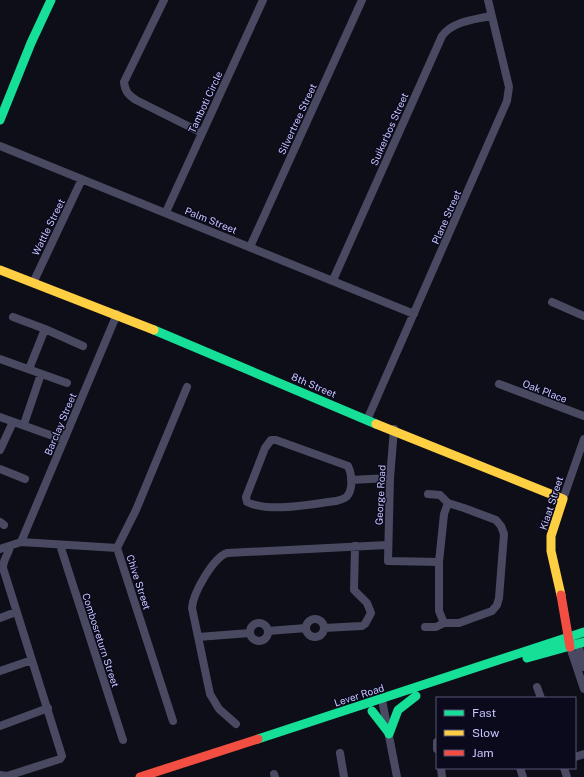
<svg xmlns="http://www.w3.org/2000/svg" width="584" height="777" viewBox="0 0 584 777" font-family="'Public Sans',sans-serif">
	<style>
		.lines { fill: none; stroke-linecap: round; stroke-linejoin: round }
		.street { stroke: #494a61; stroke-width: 8 }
		.fast { stroke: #16e098; stroke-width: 9 }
		.slow { stroke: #ffcf43; stroke-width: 9 }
		.jam { stroke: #f24e42; stroke-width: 9 }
		.labels { text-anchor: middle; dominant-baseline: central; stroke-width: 3; stroke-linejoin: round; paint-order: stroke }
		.street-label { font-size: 10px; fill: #c6c5ff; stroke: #0b0a1c }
	</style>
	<rect width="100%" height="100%" fill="#0e0e18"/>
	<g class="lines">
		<path class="street" d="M164,0L124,82C125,91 128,95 136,100L202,133
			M0,146L414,314
			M166,212L263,0
			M250,247L362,0
			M333,280L442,36C453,21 474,20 490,16
			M33,283L82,179
			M552,302L584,316
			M13,317L45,329L29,369
			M45,329L83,346
			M0,359L67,383
			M499,384L584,416
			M0,417L64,440
			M367,420L507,101L509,87L488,0
			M24,424L41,374
			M394,429L390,478L388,561L439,562L444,514L448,503
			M271,440H276L348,466C352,474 353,488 348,495C346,499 340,500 336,501C311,504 270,513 247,502L246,497L265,448Z
			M0,450L13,422
			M0,469L25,479
			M351,480L390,478
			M428,494L440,495L448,503L464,508L496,520L501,526L504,534L499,598L497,605L492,611L459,623H444L439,611V562
			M563,499L584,439
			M0,522L4,525
			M21,542L117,314
			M60,545L123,740
			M0,549L21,542L117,548
			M0,618L16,612
			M306 628a9 9 0 1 1 18 0a9 9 0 1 1-18 0Z
			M250 632a9 9 0 1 1 18 0a9 9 0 1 1-18 0Z
			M425,627H436L444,623
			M324,628L362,626L365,624L371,613L367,603L354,590L355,546
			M268,631L306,628
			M198,637L250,633
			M578,644L584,667
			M570,647L584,689
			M0,671L32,660
			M537,687L541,698
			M382,700L397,777
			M173,721L117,548L136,510L187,387
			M236,724L219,709L210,694L192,608C193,593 213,558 227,553L387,545
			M0,726L48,708
			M437,742V749
			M340,753L344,777
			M575,757L584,754
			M441,768L442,777
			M520,768L523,777
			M564,768L567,777
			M274,774L275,777
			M0,775L7,776L60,759L62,756L3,568C3,559 9,554 10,546"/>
		<path class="fast" d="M0,120L31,43L51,0
			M154,330L376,424
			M527,658L584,642
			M372,711L389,733
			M389,734L398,710L416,696
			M258,739L584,632"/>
		<path class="slow" d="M0,270L154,330
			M376,424L563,499L551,536V551L561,595"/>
		<path class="jam" d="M561,595L570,647
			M140,777L258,739"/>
	</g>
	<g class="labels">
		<g class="street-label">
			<text transform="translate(205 102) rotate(-65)">Tamboti Circle</text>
			<text transform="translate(297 119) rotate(-65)">Silvertree Street</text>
			<text transform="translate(389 129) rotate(-66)">Suikerbos Street</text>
			<text transform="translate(446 217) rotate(-66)">Plane Street</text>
			<text transform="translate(211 220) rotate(22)">Palm Street</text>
			<text transform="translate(48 227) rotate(-64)">Wattle Street</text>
			<text transform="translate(314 385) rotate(23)">8th Street</text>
			<text transform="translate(545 391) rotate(21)">Oak Place</text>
			<text transform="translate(60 424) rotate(-67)">Barclay Street</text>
			<text transform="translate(380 495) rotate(-87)">George Road</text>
			<text transform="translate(551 503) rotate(-72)">Kiaat Street</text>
			<text transform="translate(139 582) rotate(72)">Chive Street</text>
			<text transform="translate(101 640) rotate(72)">Combosreturn Street</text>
			<text transform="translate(359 695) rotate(-18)">Lever Road</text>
		</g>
	</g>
	<rect x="436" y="697" width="140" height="72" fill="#0b0a1c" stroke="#565577"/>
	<rect x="444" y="710" width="20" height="6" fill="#16e098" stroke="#565577"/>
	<text x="472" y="717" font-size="12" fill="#c6c5ff">Fast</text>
	<rect x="444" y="730" width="20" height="6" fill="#ffcf43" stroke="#565577"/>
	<text x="472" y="737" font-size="12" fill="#c6c5ff">Slow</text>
	<rect x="444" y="750" width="20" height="6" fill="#f24e42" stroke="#565577"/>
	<text x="472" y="757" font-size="12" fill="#c6c5ff">Jam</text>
</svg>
